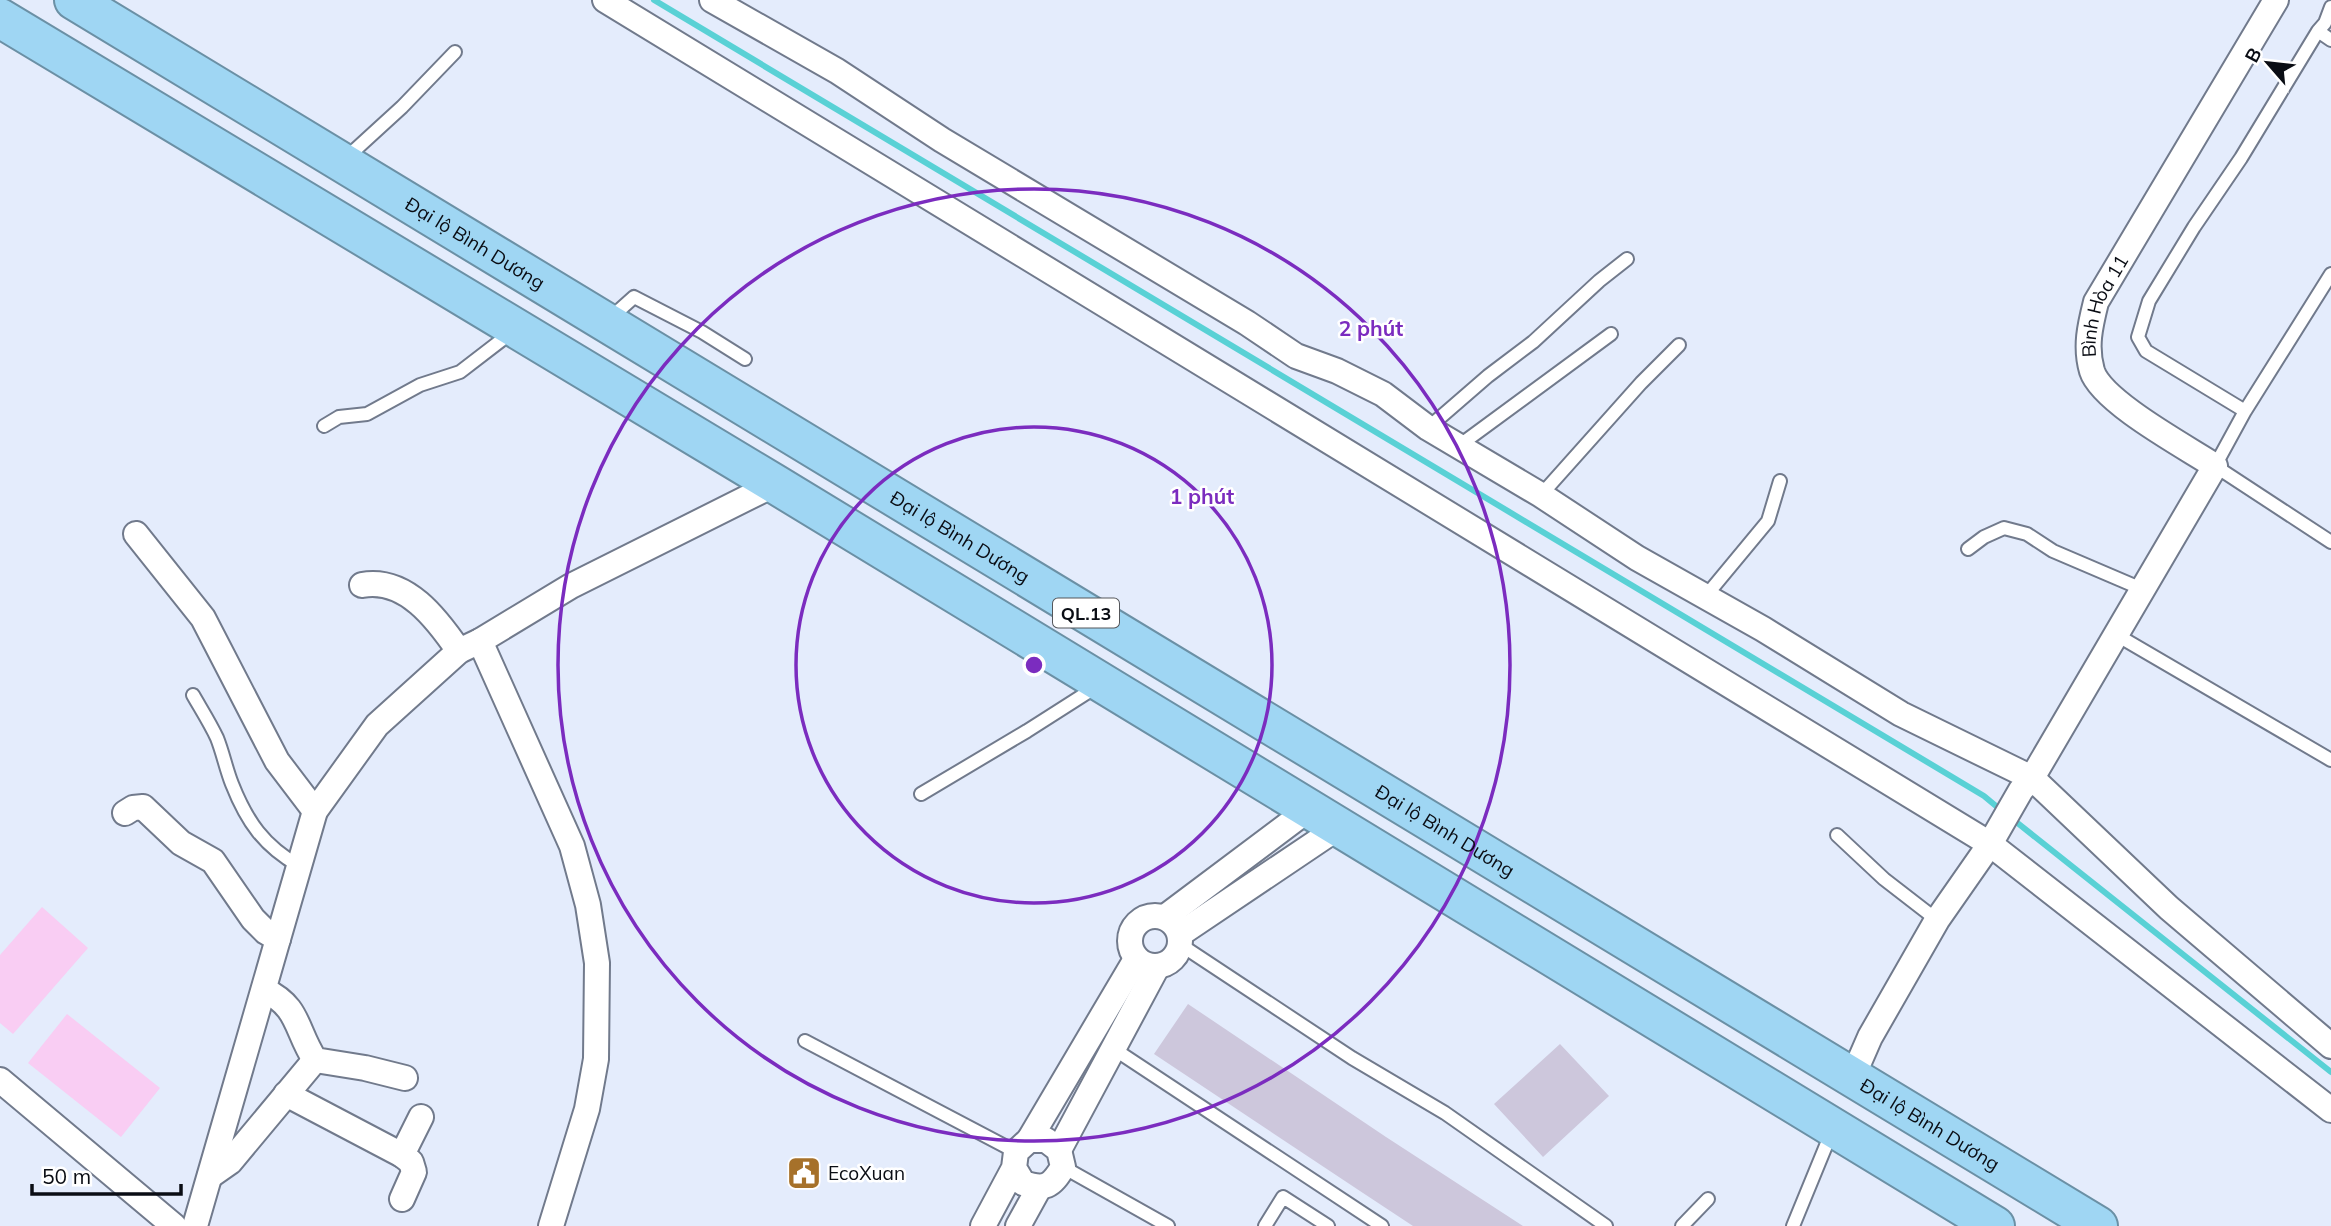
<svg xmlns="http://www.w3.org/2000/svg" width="2331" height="1226" viewBox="0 0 2331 1226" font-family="Mulish,sans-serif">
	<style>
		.green { fill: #f9cdf3 }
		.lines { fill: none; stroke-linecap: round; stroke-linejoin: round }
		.stream { stroke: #59d1d5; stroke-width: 6 }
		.building { fill: #cdc7dc }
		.lane-casing { stroke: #717a8c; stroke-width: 16 }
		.street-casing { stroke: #717a8c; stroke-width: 28 }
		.highway-casing { stroke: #6b90a5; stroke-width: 42 }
		.lane { stroke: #fff; stroke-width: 12 }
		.street { stroke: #fff; stroke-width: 24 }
		.highway { stroke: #9fd6f3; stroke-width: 38 }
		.ring { fill: none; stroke: #7b2cbf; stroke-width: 3.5 }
		.labels { text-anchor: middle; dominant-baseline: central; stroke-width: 5; stroke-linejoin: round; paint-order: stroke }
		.shield { fill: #fff; stroke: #54565a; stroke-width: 2 }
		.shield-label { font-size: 18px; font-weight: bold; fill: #0a0d14 }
		.street-label { font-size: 19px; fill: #0a0d14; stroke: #fff }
		.poi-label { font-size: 19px; fill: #0a0d14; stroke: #fff; text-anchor: start }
		.centre { fill: #7b2cbf; stroke: #fff; stroke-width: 3.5 }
		.ring-label { font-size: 21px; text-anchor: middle; font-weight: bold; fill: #7b2cbf; stroke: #fff; stroke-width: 5; stroke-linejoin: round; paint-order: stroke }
	</style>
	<rect width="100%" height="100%" fill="#e4ecfc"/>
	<path class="green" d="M42,907L88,948L13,1034L0,1023V955Z
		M67,1014L160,1088L121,1137L28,1063Z"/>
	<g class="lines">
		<path class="stream" d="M654,0L1984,796L2002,811
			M2010,817L2331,1072"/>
	</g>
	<path class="building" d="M1188,1004L1386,1137L1523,1226H1413L1363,1193L1154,1054Z
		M1560,1044L1609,1096L1543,1157L1494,1104Z"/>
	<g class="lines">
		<g class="lane-casing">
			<path id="lane" d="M2331,7L2325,23L2318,31L2331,40
				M344,160L402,107L455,52
				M2331,274L2245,411L2215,466L2331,542
				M608,314H615L634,297L702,332L745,359
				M2245,411L2146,351L2138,337L2149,301L2194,227L2241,158L2318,31
				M324,426L339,417L367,414L420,385L460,372L512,332
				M1428,428L1488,376L1533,342L1599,281L1627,259
				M1460,445L1611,334
				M1541,495L1641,383L1679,345
				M1968,549L1984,537L2004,528L2027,534L2053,551L2142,589
				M1705,597L1768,521L1780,481
				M2115,634L2331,760
				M193,695C201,709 210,723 217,738C223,753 226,769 232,784C247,822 264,846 299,866
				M921,794L1027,731L1096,687
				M1837,835L1884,879L1937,920
				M1181,945L1352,1058L1445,1113L1606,1226
				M805,1041L1016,1152
				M1114,1049L1382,1226
				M1063,1167L1168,1226
				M1265,1226L1283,1197L1328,1226
				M1682,1226L1708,1199
				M1793,1226L1832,1131"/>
		</g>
		<g class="street-casing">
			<g id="street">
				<path d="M605,0L1990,844L2331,1110"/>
				<path d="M712,0L837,71L942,140L1247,323L1296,356L1337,371L1383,394L1428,428L1541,495L1637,558L1763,629L1901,714L2032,778L2169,908L2331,1046"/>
				<path d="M136,534L203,618L277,761L315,811"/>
				<path d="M362,585C406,577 437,619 459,651"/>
				<path d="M480,641L572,846L588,905L597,963L596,1059L587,1109L551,1226"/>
				<path d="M125,813L133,808L143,807L181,843L213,861L253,919L266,932L278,939"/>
				<circle cx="1155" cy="941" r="25"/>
				<path d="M1165,917L1309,809"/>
				<path d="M1180,934L1339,827"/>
				<path d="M264,990C300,1007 295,1029 315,1060L365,1068L405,1078"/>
				<path id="s1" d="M1853,1076L1870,1037L1937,920L1990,844L2021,790L2032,778L2215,466C2186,447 2102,402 2092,371C2085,347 2090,326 2096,302L2276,0"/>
				<path d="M0,1080L174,1226"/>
				<path d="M286,1094L402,1155"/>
				<path d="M1029,1140L1136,959"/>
				<path d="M1059,1150L1157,967"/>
				<path d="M210,1176L230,1162L315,1060"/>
				<path d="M402,1199L414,1172L411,1162L402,1155L421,1117"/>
				<path d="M195,1226L315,811L377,725L459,651L480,641L571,586L775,484"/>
				<path d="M983,1226L1014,1168L1016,1152L1029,1140H1046L1059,1150L1063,1167C1051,1187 1045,1190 1023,1183L1014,1168"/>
				<path d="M1018,1226L1039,1188"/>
			</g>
		</g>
		<g class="highway-casing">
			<g id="highway">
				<path id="s2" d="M74,0L2098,1226"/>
				<path d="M0,18L775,484L1995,1226"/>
			</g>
		</g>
		<use href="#lane" class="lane"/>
		<use href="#street" class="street"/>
		<use href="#highway" class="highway"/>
	</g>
	<g class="ring">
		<circle cx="1034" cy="665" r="238"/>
		<circle cx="1034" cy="665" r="476"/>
	</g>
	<defs>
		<g id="civic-square" transform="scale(1.75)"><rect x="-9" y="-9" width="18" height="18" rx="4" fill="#a6712a" stroke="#fff"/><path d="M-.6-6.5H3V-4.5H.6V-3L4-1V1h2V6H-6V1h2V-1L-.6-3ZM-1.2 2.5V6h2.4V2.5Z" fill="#fff"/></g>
	</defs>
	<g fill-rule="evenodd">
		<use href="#civic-square" x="804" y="1173"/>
	</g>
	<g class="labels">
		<rect class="shield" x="1053" y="598.5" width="66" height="29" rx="5"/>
		<g class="shield-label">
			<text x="1086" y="613">QL.13</text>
		</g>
		<g class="street-label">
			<text stroke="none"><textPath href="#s2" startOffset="469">Đại lộ Bình Dương</textPath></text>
			<text stroke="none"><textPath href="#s1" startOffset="936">Bình Hòa 11</textPath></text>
			<text stroke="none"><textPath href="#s2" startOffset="1036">Đại lộ Bình Dương</textPath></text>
			<text stroke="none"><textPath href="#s2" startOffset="1603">Đại lộ Bình Dương</textPath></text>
			<text stroke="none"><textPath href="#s2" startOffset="2170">Đại lộ Bình Dương</textPath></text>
		</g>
		<g class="poi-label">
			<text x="828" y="1173">EcoXuan</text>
		</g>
	</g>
	<circle cx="1034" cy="665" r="10" class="centre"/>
	<g class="ring-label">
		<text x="1371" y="336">2 phút</text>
		<text x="1202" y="504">1 phút</text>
	</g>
	<g transform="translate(2268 63) rotate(298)" stroke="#ffffff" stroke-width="5" paint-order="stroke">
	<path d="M0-5L12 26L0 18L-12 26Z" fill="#0a0d14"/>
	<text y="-10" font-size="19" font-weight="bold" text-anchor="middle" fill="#0a0d14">B</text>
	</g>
	<path d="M32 1184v10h149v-10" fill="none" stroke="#0a0d14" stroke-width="3.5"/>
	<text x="42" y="1184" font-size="21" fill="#0a0d14" stroke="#ffffff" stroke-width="5" paint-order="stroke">50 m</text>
</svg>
